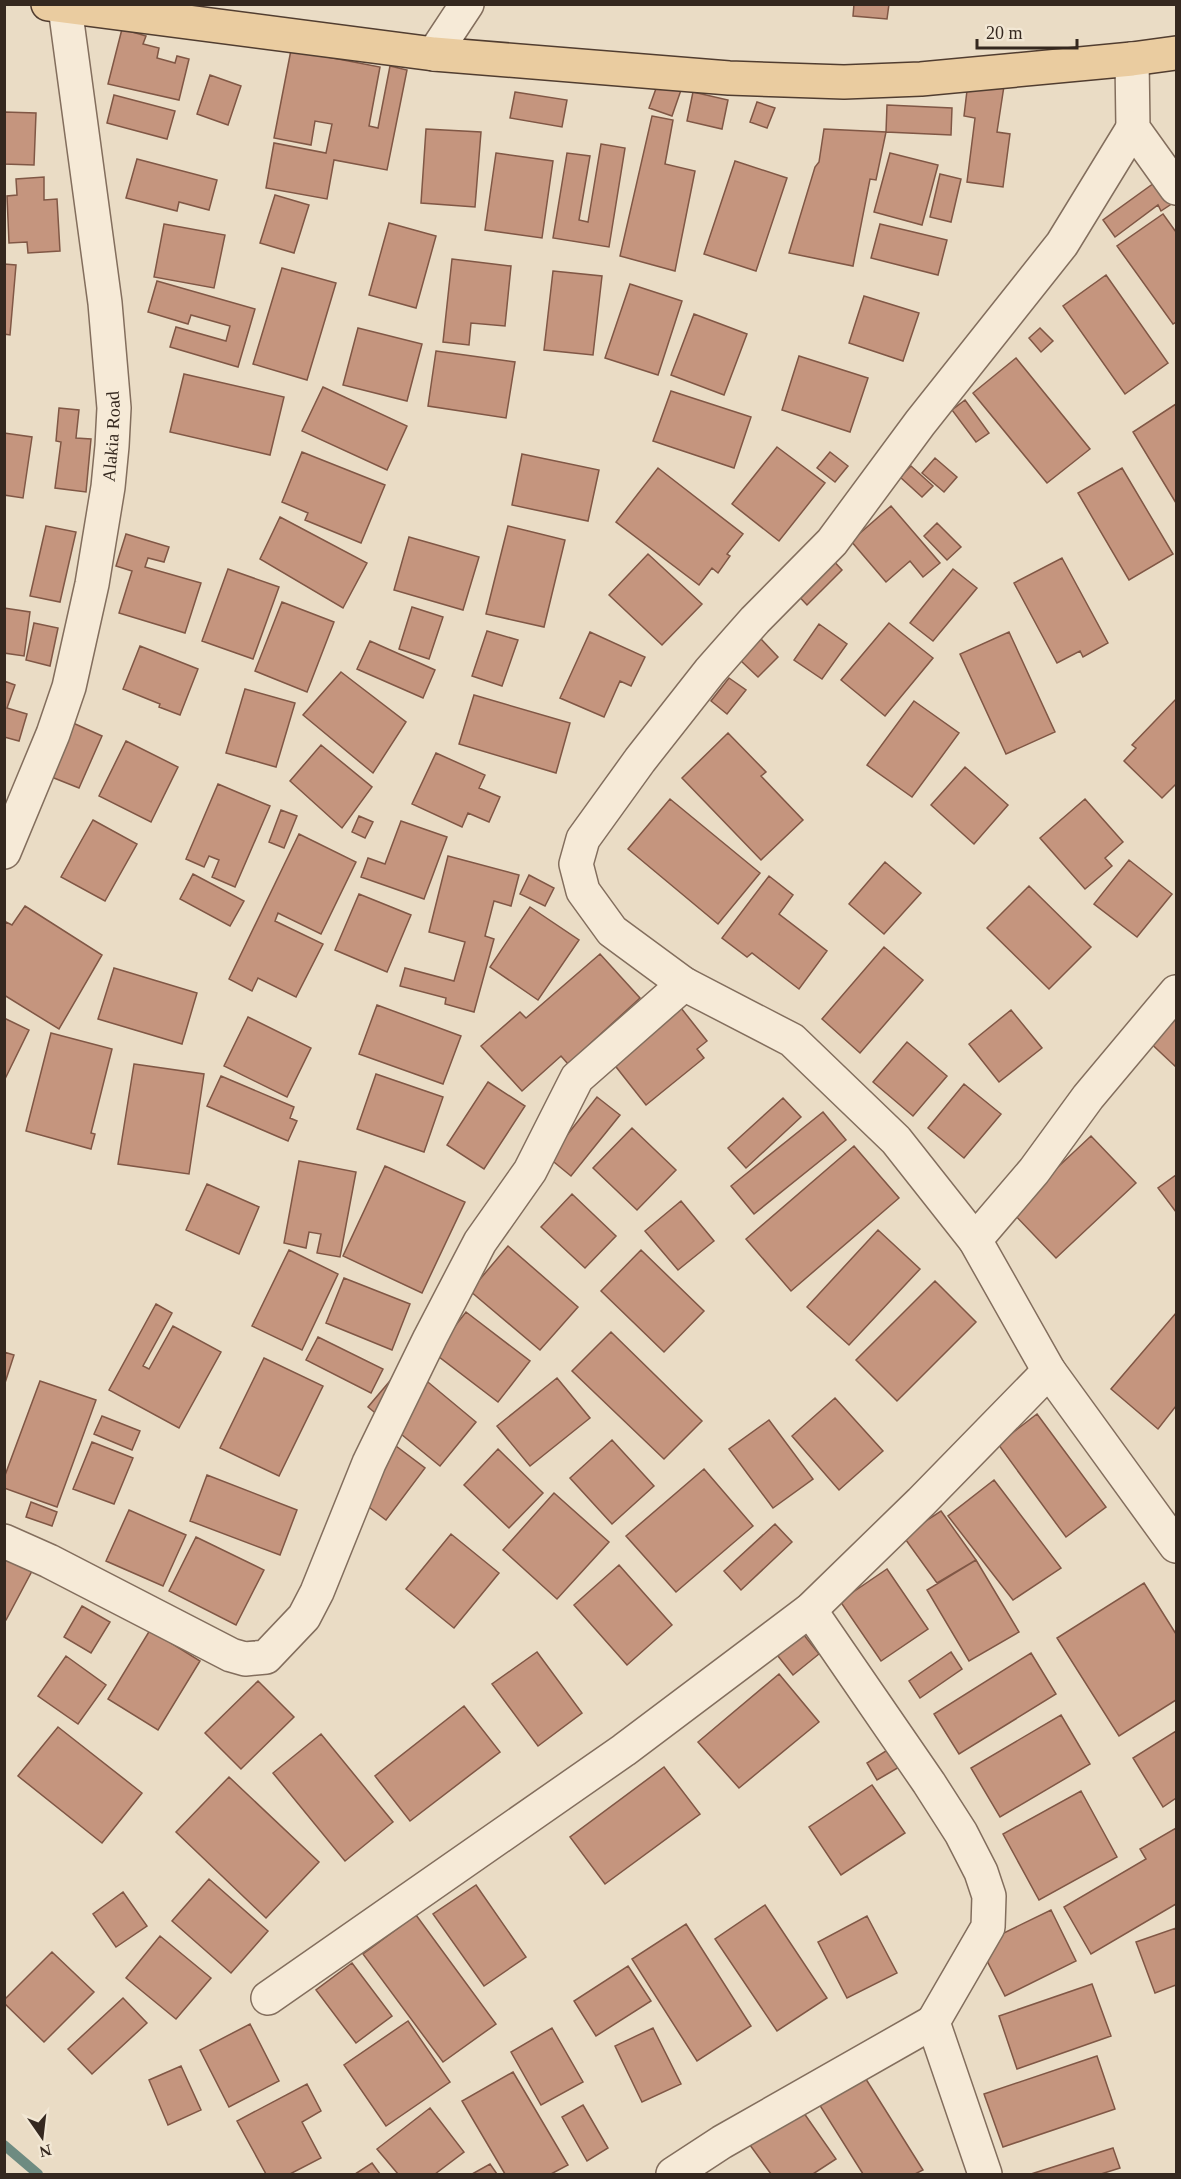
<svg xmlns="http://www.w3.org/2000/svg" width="1181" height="2179" viewBox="0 0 1181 2179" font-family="Georgia,serif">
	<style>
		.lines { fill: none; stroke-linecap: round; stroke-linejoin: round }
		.stream { stroke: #6e8b81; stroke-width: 10 }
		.building { fill: #c5957e; stroke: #805745; stroke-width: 1.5 }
		.minor-casing { stroke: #836e5d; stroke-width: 36 }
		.major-casing { stroke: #513d30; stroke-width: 36 }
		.minor { stroke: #f6ead7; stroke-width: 33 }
		.major { stroke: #eacca0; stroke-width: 33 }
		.labels { text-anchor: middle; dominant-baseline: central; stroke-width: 5; stroke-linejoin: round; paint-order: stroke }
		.street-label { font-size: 18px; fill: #35281f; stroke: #f2e7d4 }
	</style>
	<rect width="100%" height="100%" fill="#eadcc5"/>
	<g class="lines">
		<path class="stream" d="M4,2145L38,2174"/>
	</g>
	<path class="building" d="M854,4H889L887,19L853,16Z
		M122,29L146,36L143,44L159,48L157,58L175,63L177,56L189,59L179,100L108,84Z
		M291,50L380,67L369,126L378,128L390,66L407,70L387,170L334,160L327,199L266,188L274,143L326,153L332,124L315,121L311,145L274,138Z
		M210,75L241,86L228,125L197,114Z
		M968,82L1004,86L997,132L1010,134L1003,187L967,182L975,118L964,116Z
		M658,83L681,90L672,116L649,108Z
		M515,92L567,100L562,127L510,118Z
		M693,92L728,100L722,129L687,121Z
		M114,95L175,111L167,139L107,123Z
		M757,102L775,108L767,128L750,122Z
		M887,105L952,108L951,135L886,132Z
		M4,112L36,113L34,165L4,164Z
		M652,116L673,120L665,164L695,171L675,271L620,256Z
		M426,129L481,132L475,207L421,203Z
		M824,129L886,132L876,180L870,179L853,266L789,253L815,167L819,162Z
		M601,144L625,148L609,247L553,238L567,153L590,156L579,220L588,222Z
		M496,153L553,161L542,238L485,230Z
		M890,153L938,165L922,225L874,212Z
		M137,159L217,180L209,210L179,202L177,211L126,198Z
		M735,161L787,178L756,271L704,254Z
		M940,174L961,179L951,222L930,217Z
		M44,177V200L57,199L60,251L28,253L27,242L9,243L7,196L17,195L16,179Z
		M1161,178L1176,201L1161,211L1158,205L1115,237L1103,220Z
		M275,195L309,205L294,253L260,243Z
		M1163,214L1176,232V322L1173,324L1117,246Z
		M389,223L436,236L416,308L369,295Z
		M164,224L225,235L214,288L154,277Z
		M880,224L947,240L938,275L871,258Z
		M452,259L511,266L505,326L471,323L469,345L443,342Z
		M4,264L16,265L10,335L4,334Z
		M282,268L336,283L307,380L253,364Z
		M553,271L602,276L593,355L544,350Z
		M1106,275L1168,363L1125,394L1063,306Z
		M157,281L255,309L238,367L170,347L176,327L226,341L230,326L191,315L188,324L148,312Z
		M630,284L682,301L658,375L605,358Z
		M864,296L919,313L903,361L849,343Z
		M694,314L747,334L724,395L671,375Z
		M358,328L422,344L407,401L343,385Z
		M1040,328L1053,341L1041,352L1029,338Z
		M436,351L515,362L506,418L428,406Z
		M799,356L868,378L850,432L782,410Z
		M1016,358L1090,449L1047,483L973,393Z
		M184,374L284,397L270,455L170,432Z
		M323,387L407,426L387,470L302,431Z
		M671,391L751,417L734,468L653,441Z
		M965,400L989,433L976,442L952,410Z
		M1176,404V503L1133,432Z
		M59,408L79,410L76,438L91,439L86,492L55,488L61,442L56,441Z
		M4,433L32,437L23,498L4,495Z
		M777,447L825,483L779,541L732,504Z
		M302,452L385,485L361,543L305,520L308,513L282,502Z
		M830,452L848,466L835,482L817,468Z
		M522,454L599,470L588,521L512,505Z
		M935,458L957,477L944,492L922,473Z
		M911,466L933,486L922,497L900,477Z
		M658,468L743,534L727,554L730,556L718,573L712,568L699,585L616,522Z
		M1122,468L1173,554L1129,580L1078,493Z
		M891,506L940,563L923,577L910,561L886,582L851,541Z
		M280,517L367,563L343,608L260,559Z
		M937,523L961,547L947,560L924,536Z
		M46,526L76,532L60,602L30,596Z
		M508,526L565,540L544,627L486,614Z
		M126,534L169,547L164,562L148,558L145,567L201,583L185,633L119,613L132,571L116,566Z
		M409,537L479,557L463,610L394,590Z
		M648,554L702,604L662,645L609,595Z
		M829,556L842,570L807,605L793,590Z
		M1062,558L1108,643L1083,657L1080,651L1057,663L1014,583Z
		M228,569L279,587L253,659L202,641Z
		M953,569L977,588L933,641L910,623Z
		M282,602L334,622L307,692L255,671Z
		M412,607L443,617L429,659L399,649Z
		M4,608L30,612L24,656L4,653Z
		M34,623L58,628L50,666L26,660Z
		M889,623L933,658L885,716L841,680Z
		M819,624L847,644L822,679L794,660Z
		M487,631L518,640L502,686L472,676Z
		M590,632L645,657L631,686L620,681L604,717L560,698Z
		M1009,632L1055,732L1006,754L960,654Z
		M761,639L778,657L758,677L740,660Z
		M370,641L435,670L423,698L357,669Z
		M140,646L198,669L180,715L159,707L160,704L123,689Z
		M341,672L406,722L373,773L303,715Z
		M729,678L746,690L727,714L711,701Z
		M4,681L15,685L7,708L27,714L19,741L4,737Z
		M245,689L295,703L276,767L226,753Z
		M474,695L570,723L556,773L459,744Z
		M1176,699V784L1162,798L1124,761L1136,748L1132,745Z
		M914,701L959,733L912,797L867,765Z
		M73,723L102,736L79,788L49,776Z
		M728,733L766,772L761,776L803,820L761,860L682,778Z
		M126,741L178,767L151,822L99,796Z
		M321,745L372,787L342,828L290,781Z
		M436,753L485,775L479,788L500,797L489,822L468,813L462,827L412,804Z
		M965,767L1008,805L974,844L931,805Z
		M218,784L270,806L235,887L212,877L219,860L209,856L204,867L186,859Z
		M670,799L760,873L718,924L628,849Z
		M1085,799L1123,842L1105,858L1112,866L1085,889L1040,838Z
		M281,810L297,816L284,848L269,842Z
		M359,816L373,822L365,838L352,832Z
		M93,820L137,844L105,901L61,877Z
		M401,821L447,837L424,899L361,877L368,858L385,864Z
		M299,834L356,862L321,934L278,913L275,921L323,944L296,997L258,978L252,991L229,979Z
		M448,856L519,875L511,906L494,901L485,936L494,939L474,1012L445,1004L446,998L400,986L405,968L454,981L465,942L429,932Z
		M1129,860L1172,894L1137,937L1094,904Z
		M885,862L921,893L884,934L849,904Z
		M193,874L244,901L230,926L180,899Z
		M529,875L554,888L545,906L520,894Z
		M769,876L793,895L779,914L827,951L799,989L752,953L747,957L722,938Z
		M1029,886L1091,947L1049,989L987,928Z
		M359,894L411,915L387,972L335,950Z
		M25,906L102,955L59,1029L4,995V925L6,922L12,925Z
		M530,907L579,940L538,1000L490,967Z
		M884,947L923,980L860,1053L822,1019Z
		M600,954L640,998L568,1064L561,1056L522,1091L481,1046L520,1012L526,1018Z
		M114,968L197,993L182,1044L98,1019Z
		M1176,1001V1067L1143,1036Z
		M377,1005L461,1036L443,1084L359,1054Z
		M681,1008L707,1041L697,1049L704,1058L646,1105L613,1063Z
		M1011,1010L1042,1048L999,1082L969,1044Z
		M248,1017L311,1048L287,1097L224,1066Z
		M4,1018L29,1030L4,1081Z
		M51,1033L112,1049L91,1133L95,1134L91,1149L26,1131Z
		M907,1042L947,1076L913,1116L873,1082Z
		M134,1064L204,1074L189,1174L118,1164Z
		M376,1074L443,1097L424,1152L357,1129Z
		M221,1076L294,1107L290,1118L297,1121L288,1141L207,1106Z
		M488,1082L525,1106L484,1169L447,1145Z
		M964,1084L1001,1114L964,1158L928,1128Z
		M597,1097L620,1115L571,1176L549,1158Z
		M783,1098L801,1117L746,1168L728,1148Z
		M823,1112L846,1140L754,1214L731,1186Z
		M632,1128L676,1170L637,1210L593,1168Z
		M1091,1136L1136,1183L1056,1258L1011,1211Z
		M854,1146L899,1198L791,1291L746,1239Z
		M299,1161L356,1172L340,1257L317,1253L321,1234L309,1232L306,1248L284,1243Z
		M385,1166L465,1202L422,1293L343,1256Z
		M1176,1175V1212L1158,1188Z
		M207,1184L259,1207L239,1254L186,1230Z
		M572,1194L616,1236L585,1268L541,1227Z
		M681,1201L714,1241L678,1270L645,1231Z
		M878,1230L920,1269L849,1345L807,1307Z
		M508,1246L578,1307L540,1350L470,1291Z
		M289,1250L338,1274L302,1350L252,1326Z
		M641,1250L704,1311L664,1352L601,1291Z
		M344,1278L410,1304L392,1350L326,1323Z
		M935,1281L976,1322L897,1401L856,1360Z
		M156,1304L172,1313L143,1366L149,1369L173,1326L221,1352L179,1428L109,1390Z
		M466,1312L530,1361L498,1402L434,1353Z
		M1176,1313V1406L1158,1429L1111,1389Z
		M611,1332L702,1421L664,1459L572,1371Z
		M318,1337L383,1369L371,1393L306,1360Z
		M4,1352L14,1355L4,1386Z
		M264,1358L323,1386L279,1476L220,1448Z
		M405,1363L476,1422L440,1466L368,1407Z
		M557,1378L590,1418L530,1466L497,1426Z
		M40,1381L96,1400L57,1507L4,1488V1478Z
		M835,1398L883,1451L839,1490L792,1436Z
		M1037,1414L1106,1507L1066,1537L998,1444Z
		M102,1416L140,1431L132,1450L94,1434Z
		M769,1420L813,1479L773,1508L729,1449Z
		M384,1437L425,1468L386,1520L345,1489Z
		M612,1440L654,1486L612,1524L570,1478Z
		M92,1442L133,1458L114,1504L73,1489Z
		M498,1449L543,1493L509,1528L464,1485Z
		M704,1469L753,1526L676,1592L626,1536Z
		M207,1475L297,1510L280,1555L190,1521Z
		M994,1480L1061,1568L1013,1600L948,1516Z
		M554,1493L609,1542L557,1599L503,1550Z
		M31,1502L57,1512L52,1526L26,1517Z
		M129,1510L186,1535L163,1586L106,1561Z
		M941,1511L976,1560L937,1583L903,1536Z
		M775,1524L792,1542L741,1590L724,1571Z
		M451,1534L499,1573L454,1628L406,1589Z
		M196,1537L264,1570L236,1625L169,1591Z
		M4,1556L32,1571L6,1620H4Z
		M976,1560L1019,1632L969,1661L927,1590Z
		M619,1565L672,1625L627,1665L574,1605Z
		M887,1569L928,1629L881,1661L840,1601Z
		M1144,1583L1176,1634V1700L1119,1736L1057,1638Z
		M82,1606L110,1622L91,1653L64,1637Z
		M150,1630L200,1661L158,1730L108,1699Z
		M800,1630L819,1654L793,1675L774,1651Z
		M537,1652L582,1713L538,1746L492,1684Z
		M951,1652L962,1669L920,1698L909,1681Z
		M1031,1653L1056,1694L959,1754L934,1714Z
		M66,1656L106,1685L78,1724L38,1696Z
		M779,1674L819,1722L739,1788L698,1742Z
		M258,1681L294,1717L241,1769L205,1733Z
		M464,1706L500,1752L410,1821L375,1776Z
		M1061,1715L1090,1764L1000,1817L971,1768Z
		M58,1727L142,1793L102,1843L18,1776Z
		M1176,1731V1798L1163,1807L1133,1758Z
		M321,1734L393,1822L345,1861L273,1773Z
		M889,1749L901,1766L877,1780L867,1763Z
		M664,1767L700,1814L605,1884L570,1837Z
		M229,1777L319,1862L266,1918L176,1832Z
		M872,1785L905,1833L841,1875L809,1827Z
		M1081,1791L1117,1857L1039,1900L1003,1834Z
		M1176,1828V1904L1091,1954L1064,1907L1146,1859L1140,1849Z
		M209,1879L268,1931L231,1973L172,1921Z
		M476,1885L526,1957L484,1986L433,1914Z
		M123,1892L147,1926L116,1947L93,1914Z
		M765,1905L827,1998L777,2031L715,1939Z
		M1051,1910L1076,1961L1005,1996L979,1945Z
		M416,1915L496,2024L443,2062L363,1954Z
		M867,1916L897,1973L847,1998L818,1942Z
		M686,1924L751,2026L697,2061L632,1959Z
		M1176,1928V1985L1155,1993L1136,1942Z
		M160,1936L211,1978L176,2019L126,1978Z
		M52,1952L94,1992L44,2042L4,2003V2000Z
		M352,1963L392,2016L356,2043L316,1990Z
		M628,1966L651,2001L596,2036L574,2001Z
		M1092,1984L1111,2036L1017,2069L999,2016Z
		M123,1998L147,2023L92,2074L68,2049Z
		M408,2021L450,2082L386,2126L344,2065Z
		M250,2024L279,2081L229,2107L200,2050Z
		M552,2028L583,2082L541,2105L511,2052Z
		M653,2028L681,2084L642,2102L615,2046Z
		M1097,2056L1115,2109L1003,2147L984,2094Z
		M181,2066L201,2110L168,2125L149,2080Z
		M513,2072L568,2165L551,2174H505L462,2101Z
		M864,2076L923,2170L915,2174H863L819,2104Z
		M307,2084L321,2111L302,2122L321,2158L290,2174H266L237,2121Z
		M583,2105L608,2148L587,2161L562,2117Z
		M799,2106L836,2159L813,2174H771L747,2141Z
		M430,2108L464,2152L435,2174H398L377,2149Z
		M1113,2148L1120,2168L1101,2174H1031Z
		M372,2163L380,2174H355Z
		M490,2164L497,2174H472Z"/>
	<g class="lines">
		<g class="minor-casing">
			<g id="minor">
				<path d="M434,54L467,4"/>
				<path d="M1132,59L1133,128L1176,188"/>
				<path d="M1133,128L1062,244L920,423L832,542L755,620L710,671L640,760L583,839L576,864L583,891L612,931L684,984L792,1040L896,1140L975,1240L1049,1371L1176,1546"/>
				<path id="s1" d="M4,852L53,734L69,687L92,584L108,487L112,446L114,408L105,303L65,7"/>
				<path d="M975,1240L1034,1171L1088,1097L1176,992"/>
				<path d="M4,1541L49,1561L231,1655L245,1659L266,1657L304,1617L317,1592L369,1463L430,1338L480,1242L530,1171L577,1078L684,984"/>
				<path d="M810,1610L929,1783L961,1833L981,1872L989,1896L988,1927L933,2022L985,2174"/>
				<path d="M268,1998L624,1750L810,1610L921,1502L1049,1371"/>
				<path d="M673,2174L722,2142L933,2022"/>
			</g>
		</g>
		<g class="major-casing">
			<path id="major" d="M48,4L434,54L729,78L844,82L921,79L1132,59L1176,53"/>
		</g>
		<use href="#minor" class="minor"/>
		<use href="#major" class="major"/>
	</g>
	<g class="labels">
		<g class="street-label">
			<text stroke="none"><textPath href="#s1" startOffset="432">Alakia Road</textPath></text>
		</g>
	</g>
	<rect width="1181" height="2179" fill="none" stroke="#35281f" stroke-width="12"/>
	<g transform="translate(42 2137) rotate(166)" stroke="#f2e7d4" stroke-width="4.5" paint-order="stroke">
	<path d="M0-4.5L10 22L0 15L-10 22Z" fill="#35281f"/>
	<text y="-9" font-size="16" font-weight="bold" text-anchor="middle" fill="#35281f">N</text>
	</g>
	<path d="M977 39v9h100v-9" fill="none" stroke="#35281f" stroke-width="3"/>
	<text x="986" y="39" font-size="18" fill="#35281f" stroke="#f2e7d4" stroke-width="4.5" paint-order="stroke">20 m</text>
</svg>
